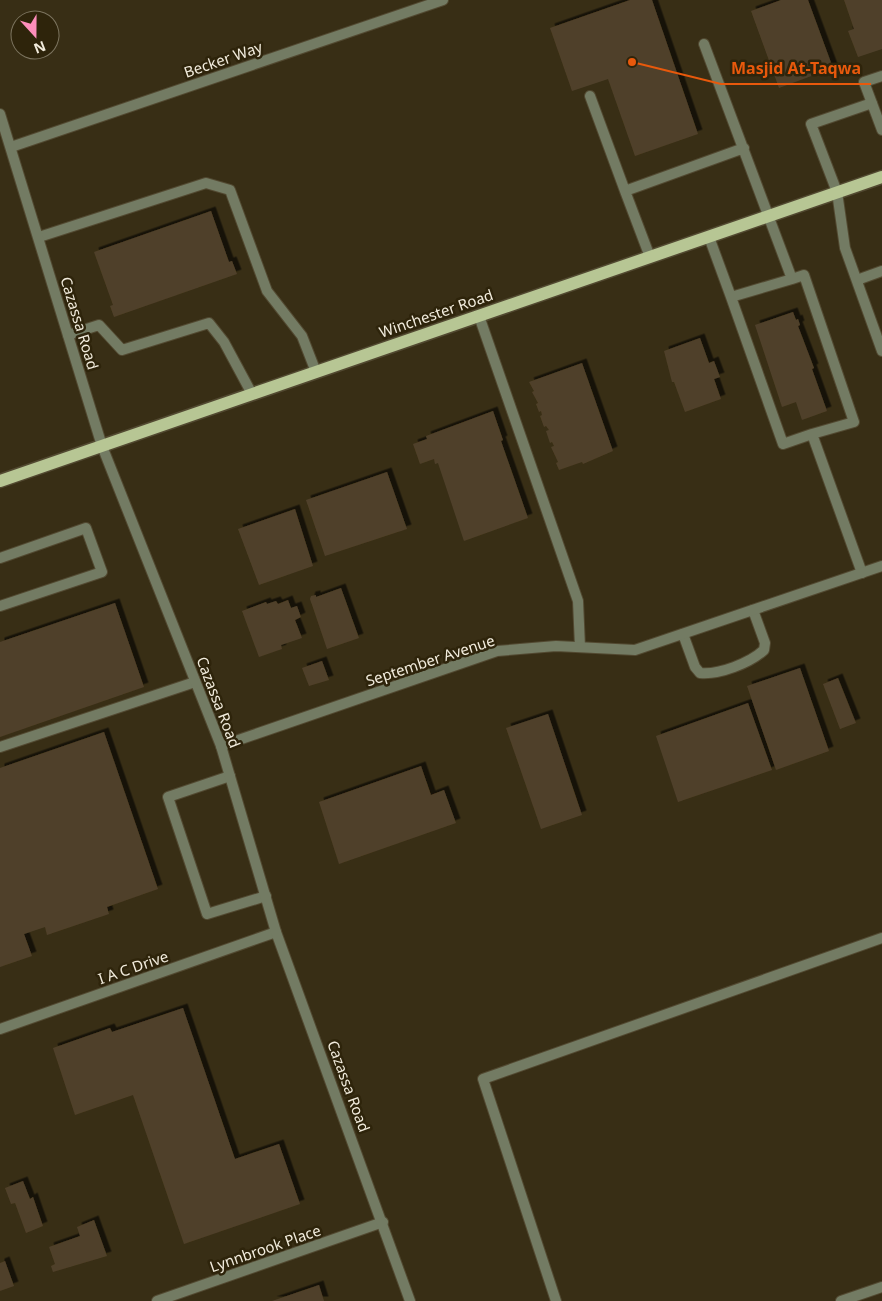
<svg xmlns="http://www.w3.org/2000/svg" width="882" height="1301" viewBox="0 0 882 1301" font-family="'Noto Sans',sans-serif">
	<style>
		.building { fill: #504029; filter: url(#shadow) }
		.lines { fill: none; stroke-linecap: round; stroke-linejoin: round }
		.service-casing { stroke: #524931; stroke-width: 12 }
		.minor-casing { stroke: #524931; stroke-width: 12 }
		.tertiary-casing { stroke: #524931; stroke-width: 12 }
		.primary-casing { stroke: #524931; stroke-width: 15 }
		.service { stroke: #737b63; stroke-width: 10 }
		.minor { stroke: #737b63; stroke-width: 10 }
		.tertiary { stroke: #737b63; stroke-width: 10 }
		.primary { stroke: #b7c694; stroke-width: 12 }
		.labels { text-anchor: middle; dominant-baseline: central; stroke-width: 5; stroke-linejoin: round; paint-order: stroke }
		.street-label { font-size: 15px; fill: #f2ecdd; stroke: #2e240b }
		.leader { fill: none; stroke: #e8590c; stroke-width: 2 }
		.callout-dot { fill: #e8590c; stroke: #2e240b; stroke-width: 2 }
		.callout-label { font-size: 16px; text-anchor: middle; font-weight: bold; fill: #e8590c; stroke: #2e240b; stroke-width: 5; stroke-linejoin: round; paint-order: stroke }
	</style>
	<defs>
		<filter id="shadow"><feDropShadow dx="4.5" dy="-4.5" stdDeviation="0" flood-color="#0009"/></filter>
	</defs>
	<rect width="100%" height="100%" fill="#382e15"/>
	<path class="building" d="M630,0H652L698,134L635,156L608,79L572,91L550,28Z
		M781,0H808L833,68L779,88L751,11Z
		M844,0H882V49L858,57L848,31L854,29Z
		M211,211L229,262L232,261L237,274L114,317L110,306L113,305L94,252Z
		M793,312L796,320L798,319L800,325L798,326L814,368L812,369L827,411L802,420L796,402L782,407L755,325Z
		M700,338L709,363L714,361L720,377L714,379L721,399L685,412L674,382H672L664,351Z
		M582,363L613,451L583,464L582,462L559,470L556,463L558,462L551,447L554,446L552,442L550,443L546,431L549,430L546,426L544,427L540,416L542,415L541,411L539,412L536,404L538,403L532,392L534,391L529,382Z
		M493,411L503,440L501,441L528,518L464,541L438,463L435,464L434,459L420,464L413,444L427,439L426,436Z
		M387,472L407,529L325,556L306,500Z
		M295,509L313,566L259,585L238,529Z
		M341,588L359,638L327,649L310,599L311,596L316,595V597Z
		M288,600L291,608L297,606L301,617L295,620L302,638L281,645L282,649L259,657L242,611L266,602L267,604L276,601L278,604Z
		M115,603L144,687L0,737V642Z
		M322,661L329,680L309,686L302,668Z
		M800,668L829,751L776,770L747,686Z
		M838,678L856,723L840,729L823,684Z
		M748,703L772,770L678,802L656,736Z
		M548,714L582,815L541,829L506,728Z
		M104,732L158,889L107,907L109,914L47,935L45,927L24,934L32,956L0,967V768Z
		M421,766L431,795L444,790L456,823L339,864L319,802Z
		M183,1008L235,1159L279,1144L300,1204L184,1244L133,1095L75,1115L53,1048L110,1028L112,1032Z
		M23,1181L30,1199L33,1197L43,1226L26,1233L15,1203L11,1204L5,1188Z
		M94,1220L107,1256L53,1272L51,1266L55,1264L49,1247L80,1236L77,1227Z
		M5,1261L14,1286L0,1291V1263Z
		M319,1285L324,1301H272Z"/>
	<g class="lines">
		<g class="service-casing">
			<path id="service" d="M704,44L792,279L731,297L783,444L812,434L862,573
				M882,76L864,82L882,130
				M590,96L625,191
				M872,103L811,124L837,192L845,248L882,351
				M39,237L206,183L230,190L267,291L302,336L316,372
				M709,237L731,297
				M650,257L625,191L744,148
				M792,279L804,275L854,422L812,434
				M857,280L882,271
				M479,316L578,601L580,647
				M68,335L99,325L122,350L209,323L224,342L252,394
				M0,558L86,528L102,572L0,606
				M683,634L695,667L700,673C719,675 750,663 764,650L765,643L753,610
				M0,747L195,682
				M230,776L168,797L207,914L266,896
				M556,1301L483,1079L882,938
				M841,1301L882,1287"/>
		</g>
		<g class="minor-casing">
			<path id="minor" d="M0,114L102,446
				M11,147L443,0
				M221,746L497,651L556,646L635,650L882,566
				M0,1029L276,932
				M157,1301L383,1222"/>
		</g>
		<g class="tertiary-casing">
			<path id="tertiary" d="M102,446L221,746L276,932L410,1301"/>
		</g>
		<g class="primary-casing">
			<path id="primary" d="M0,481L882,177"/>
		</g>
		<use href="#service" class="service"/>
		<use href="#minor" class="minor"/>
		<use href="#tertiary" class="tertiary"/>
		<use href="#primary" class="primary"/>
	</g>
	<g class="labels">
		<g class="street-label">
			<text transform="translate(223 59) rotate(-19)">Becker Way</text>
			<text transform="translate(436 313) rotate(-19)">Winchester Road</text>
			<text transform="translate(80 323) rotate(73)">Cazassa Road</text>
			<text transform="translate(430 660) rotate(-18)">September Avenue</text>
			<text transform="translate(219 702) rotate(69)">Cazassa Road</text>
			<text transform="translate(133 967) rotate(-19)">I A C Drive</text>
			<text transform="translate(349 1086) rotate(70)">Cazassa Road</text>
			<text transform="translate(265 1248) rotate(-19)">Lynnbrook Place</text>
		</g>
	</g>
	<path class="leader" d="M632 62L721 84H871"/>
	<circle class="callout-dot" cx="632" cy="62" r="5"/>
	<g class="callout-label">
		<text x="796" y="74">Masjid At-Taqwa</text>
	</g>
	<g transform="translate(35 35) rotate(159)"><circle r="24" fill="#2e240b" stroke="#7c745f"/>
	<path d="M0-4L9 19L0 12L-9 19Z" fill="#fe8ebc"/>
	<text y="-8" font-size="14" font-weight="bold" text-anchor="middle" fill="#f2ecdd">N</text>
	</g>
</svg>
